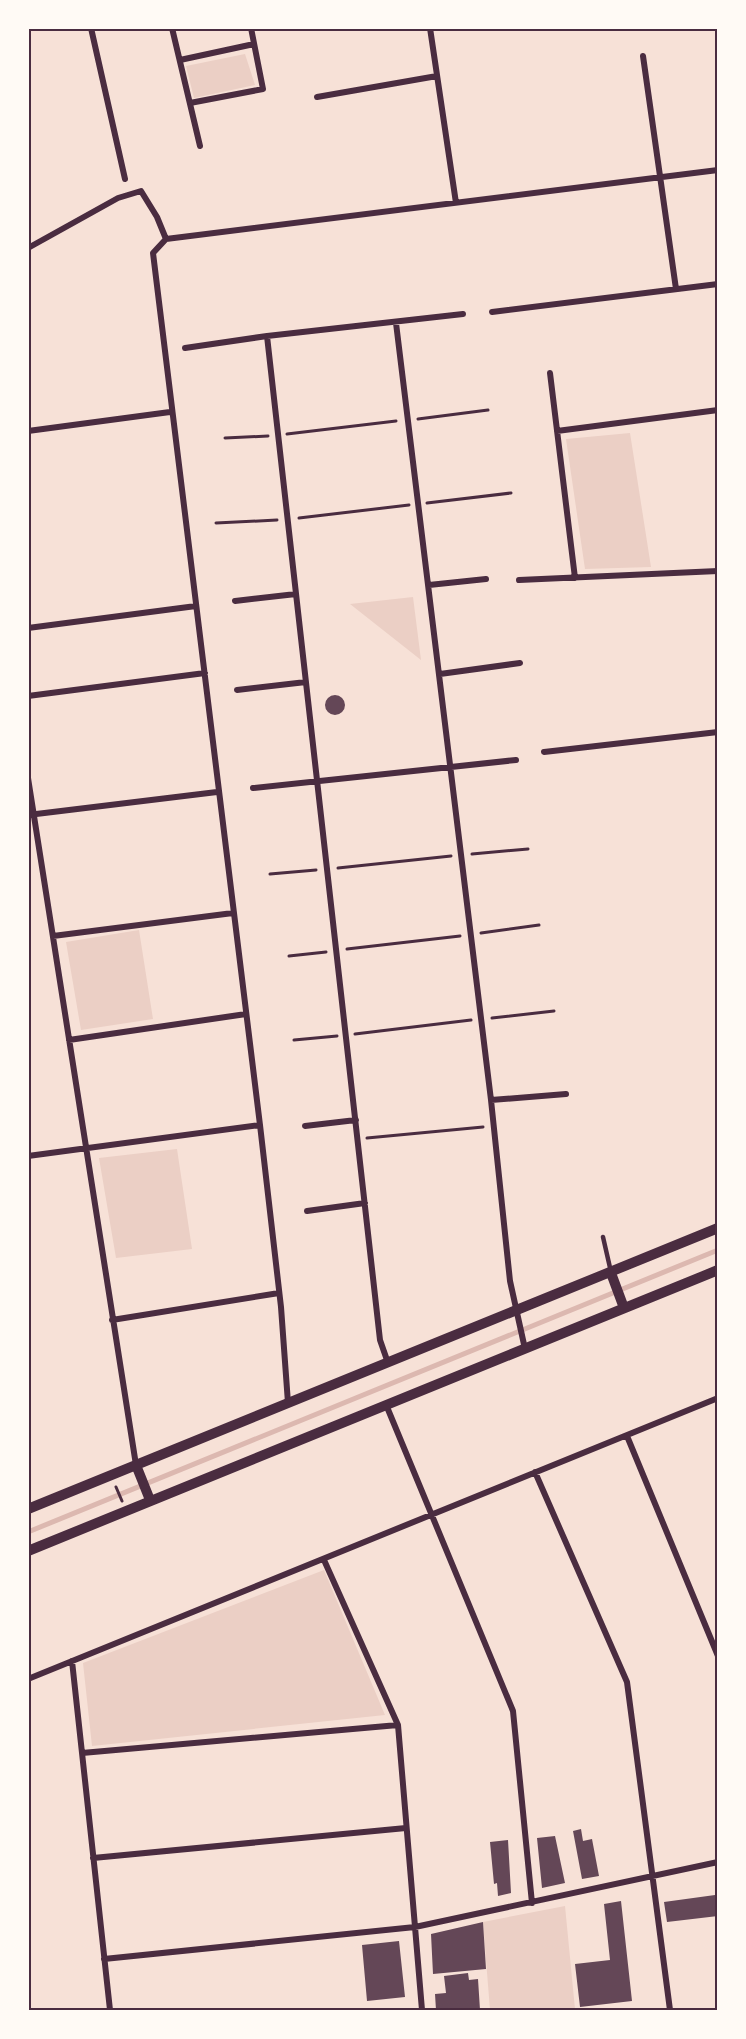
<svg xmlns="http://www.w3.org/2000/svg" width="746" height="2039" viewBox="0 0 746 2039" font-family="'PT Sans',sans-serif">
	<style>
		.green { fill: #ebcfc5 }
		.lines { fill: none; stroke-linecap: round; stroke-linejoin: round }
		.stream { stroke: #dcb8b0; stroke-width: 5 }
		.building { fill: #644757 }
		.path { stroke: #4a2c40; stroke-width: 3 }
		.service { stroke: #4a2c40; stroke-width: 4.5 }
		.minor { stroke: #4a2c40; stroke-width: 6 }
		.tertiary { stroke: #4a2c40; stroke-width: 10 }
		.neatline { fill: none; stroke: #4a2c40; stroke-width: 2 }
	</style>
	<rect width="100%" height="100%" fill="#f7e1d7"/>
	<path class="green" d="M245,54L255,85L194,98L186,66Z
		M630,433L651,567L585,569L566,439Z
		M413,597L421,660L350,604Z
		M139,930L153,1019L81,1030L66,942Z
		M177,1149L192,1249L116,1258L99,1158Z
		M324,1570L385,1715L92,1746L83,1663Z
		M565,1906L575,2009L490,2010L483,1922Z"/>
	<g class="lines">
		<path class="stream" d="M28,1532L718,1250"/>
	</g>
	<path class="building" d="M325 705a10 10 0 1 1 20 0a10 10 0 1 1-20 0Z
		M581,1829L583,1841L592,1839L599,1876L582,1879L573,1831Z
		M555,1836L565,1883L542,1888L537,1838Z
		M508,1840L511,1893L498,1896L497,1883L494,1884L490,1842Z
		M715,1895L718,1916L667,1922L664,1902Z
		M621,1901L632,2001L580,2007L575,1964L610,1960L604,1904Z
		M483,1922L486,1969L433,1974L431,1934Z
		M399,1941L405,1997L367,2001L362,1945Z
		M468,1973L469,1980L478,1979L480,2010H436L435,1994L446,1993L444,1976Z"/>
	<g class="lines">
		<path class="path" d="M418,419L488,410
			M287,434L396,421
			M225,438L268,436
			M427,503L511,493
			M299,518L409,505
			M216,523L277,520
			M472,854L528,849
			M338,868L451,856
			M270,874L316,870
			M481,933L539,925
			M347,949L460,936
			M289,956L326,952
			M492,1018L554,1011
			M355,1034L471,1020
			M294,1040L337,1036
			M367,1138L483,1127
			M116,1487L122,1501"/>
		<path class="service" d="M603,1237L611,1272"/>
		<path class="minor" d="M91,28L125,179
			M172,28L200,146
			M430,28L456,203
			M643,56L676,289
			M180,60L254,44
			M317,97L437,76
			M190,103L263,89L251,28
			M28,248L118,198L141,191L157,217L166,239
			M492,312L718,284
			M396,323L491,1100L510,1281L525,1349
			M267,336L380,1340L388,1363
			M185,348L267,336L463,314
			M550,373L575,578
			M28,431L170,412
			M557,431L718,410
			M519,580L718,571
			M429,585L486,579
			M235,601L296,594
			M28,628L196,606
			M440,674L520,663
			M237,690L306,682
			M28,696L205,673
			M544,752L718,732
			M28,778L136,1465
			M253,788L516,760
			M28,815L217,792
			M53,936L233,913
			M69,1040L246,1014
			M491,1100L566,1094
			M305,1126L356,1120
			M28,1156L260,1125
			M307,1211L365,1203
			M112,1320L279,1293
			M288,1403L281,1307L260,1125L153,253L166,239L718,170
			M387,1407L513,1711L532,1903
			M627,1436L718,1656
			M535,1472L627,1682L670,2010
			M324,1560L398,1725L422,2010
			M72,1661L110,2010
			M28,1679L718,1398
			M82,1753L398,1725
			M93,1858L406,1828
			M104,1959L415,1927L718,1862"/>
		<path class="tertiary" d="M611,1273L624,1308
			M136,1465L150,1500
			M28,1509L718,1228
			M28,1551L718,1270"/>
	</g>
	<rect width="746" height="2039" fill="none" stroke="#fffaf5" stroke-width="60"/>
	<rect x="30" y="30" width="686" height="1979" class="neatline"/>
</svg>
